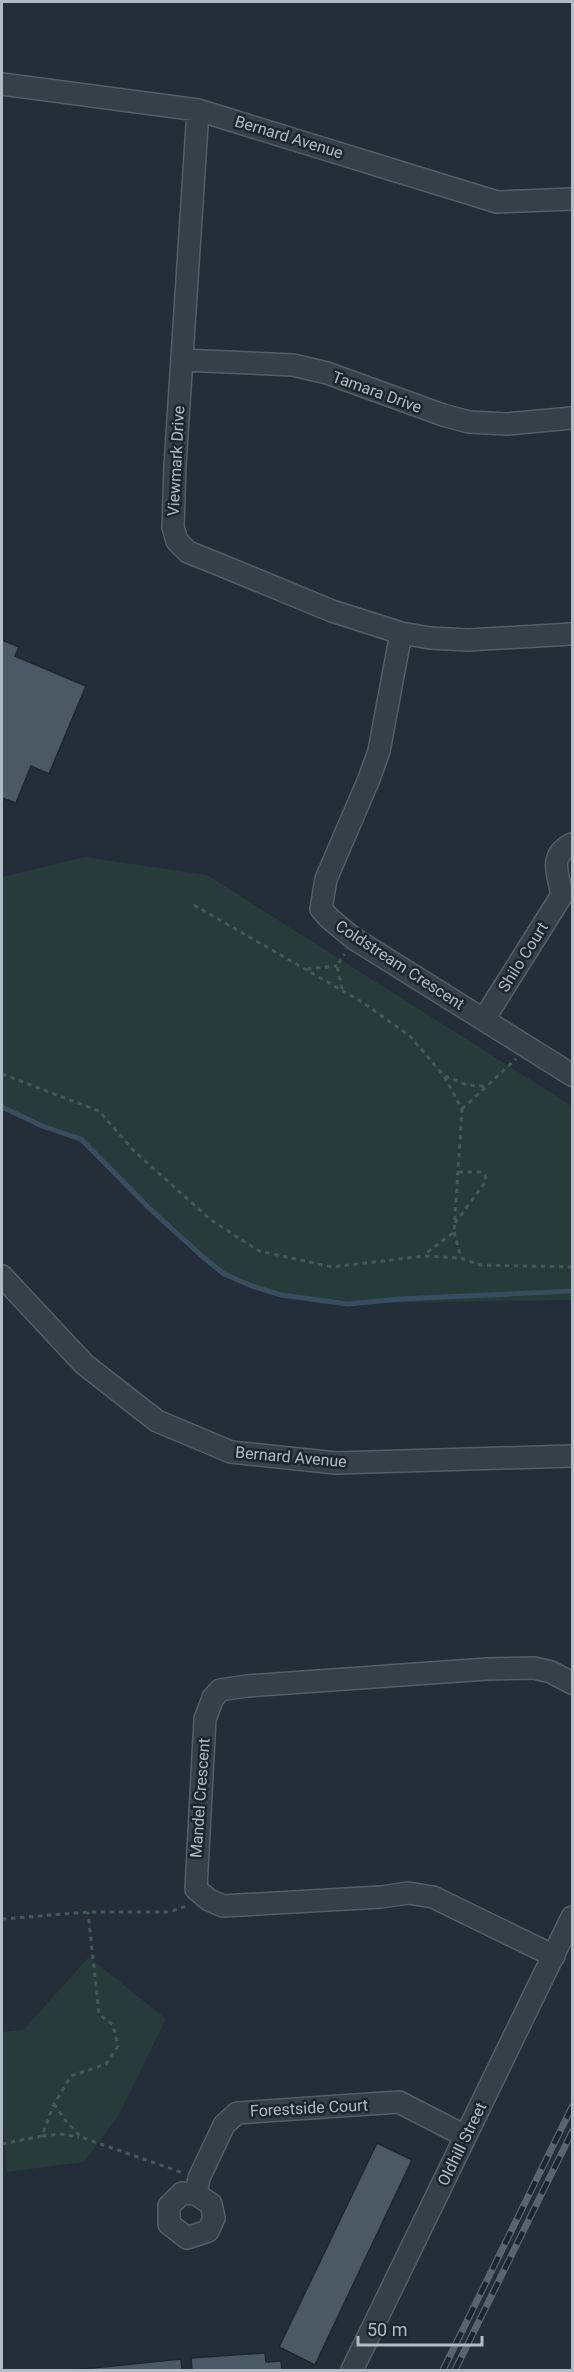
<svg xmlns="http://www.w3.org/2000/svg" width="574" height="2372" viewBox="0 0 574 2372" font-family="Roboto,sans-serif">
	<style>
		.green { fill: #263b3a }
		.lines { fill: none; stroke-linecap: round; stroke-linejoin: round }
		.stream { stroke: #394d61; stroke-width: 5 }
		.building { fill: #4b5964; stroke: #1e272f; stroke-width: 1.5 }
		.minor-casing { stroke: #545e66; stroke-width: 24 }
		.path { stroke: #445858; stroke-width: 3; stroke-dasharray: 4.5 4.5; stroke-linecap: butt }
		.minor { stroke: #364049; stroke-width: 21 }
		.rail-casing { stroke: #59646f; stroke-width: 7 }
		.rail { stroke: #1c252d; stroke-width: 4.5; stroke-dasharray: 14; stroke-linecap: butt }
		.labels { text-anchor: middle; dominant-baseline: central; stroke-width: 5; stroke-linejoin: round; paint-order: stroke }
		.street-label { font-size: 16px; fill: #b1bbc5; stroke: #1c252d }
	</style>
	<rect width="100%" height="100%" fill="#232e38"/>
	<path class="green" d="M85,857L207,875L572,1106V1300L320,1304L224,1277L164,1222L93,1149L2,1106V877Z
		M89,1957L166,2019L119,2115L84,2162L7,2172L2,2115V2032L23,2030Z"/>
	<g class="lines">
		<path class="stream" d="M2,1107L42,1126L81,1139L149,1208L203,1257L224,1274L252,1286L281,1295L348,1304L400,1299L572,1291"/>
	</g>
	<path class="building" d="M2,640L19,647L15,656L86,686L49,774L31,766L16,803L2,798V800Z
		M377,2143L412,2160L315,2365L279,2347Z
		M265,2353L266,2362L281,2361L282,2370H192L191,2358Z
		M181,2359L182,2370H74Z"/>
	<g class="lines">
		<g class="minor-casing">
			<path id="minor" d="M2,84L198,110L497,202L572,199
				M198,110L175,466L173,527L177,541L188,552L218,564L332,611L401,633L430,638L468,640L572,634
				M182,360L293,365L327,373L443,415L469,422L507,424L572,418
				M401,633L379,751L369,779L326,879L321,909L329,918L353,938L572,1075
				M484,1019L562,895C558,873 548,856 572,844
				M2,1276L84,1364L157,1421L231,1452L336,1463L572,1456
				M554,1956L433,1897L408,1893L381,1897L223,1906L209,1900L196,1889L205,1719L213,1698L220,1690L247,1686L487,1669L534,1668L551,1672L572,1683
				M182,2193L196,2194L211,2204L214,2218L208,2231L187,2238L169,2224V2206Z
				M196,2194L199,2178L224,2125L237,2113L399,2102L465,2136
				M352,2370L572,1917"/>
		</g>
		<path class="path" d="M194,905L362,1002L410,1036L444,1076L462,1109L454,1232L425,1254
			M307,969L337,966
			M342,989L337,966L344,954
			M2,1074L99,1111L134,1151L211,1220L259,1251L332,1267L424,1256L461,1258L480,1265L572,1267
			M445,1076L467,1085L485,1086
			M462,1109L516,1059
			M455,1223L486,1181L485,1175L480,1172H458
			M454,1232L461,1258
			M2,1919L88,1912H169L187,1906
			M54,2104L65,2120L81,2137L183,2173
			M42,2136L59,2134L79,2137
			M2,2144L42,2136L54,2104L71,2076L106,2064L118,2046L113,2025L99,2014L88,1912"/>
		<use href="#minor" class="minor"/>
		<g class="rail-casing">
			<path id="rail" d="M443,2370L572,2107
				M455,2370L572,2132"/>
		</g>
		<use href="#rail" class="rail"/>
	</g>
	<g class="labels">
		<g class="street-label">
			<text transform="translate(289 137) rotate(17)">Bernard Avenue</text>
			<text transform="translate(377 392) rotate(20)">Tamara Drive</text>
			<text transform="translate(176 461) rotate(-87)">Viewmark Drive</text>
			<text transform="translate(523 957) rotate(-58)">Shilo Court</text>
			<text transform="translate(400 965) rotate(33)">Coldstream Crescent</text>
			<text transform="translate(291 1457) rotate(5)">Bernard Avenue</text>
			<text transform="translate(200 1798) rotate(-86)">Mandel Crescent</text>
			<text transform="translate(309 2108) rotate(-3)">Forestside Court</text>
			<text transform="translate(462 2144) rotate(-64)">Oldhill Street</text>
		</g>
	</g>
	<rect width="574" height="2372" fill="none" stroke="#b1bbc5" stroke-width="6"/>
	<path d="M358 2336v9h124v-9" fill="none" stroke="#b1bbc5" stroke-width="3"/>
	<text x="367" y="2336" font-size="18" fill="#b1bbc5" stroke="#1c252d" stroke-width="4.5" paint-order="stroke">50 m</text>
</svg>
